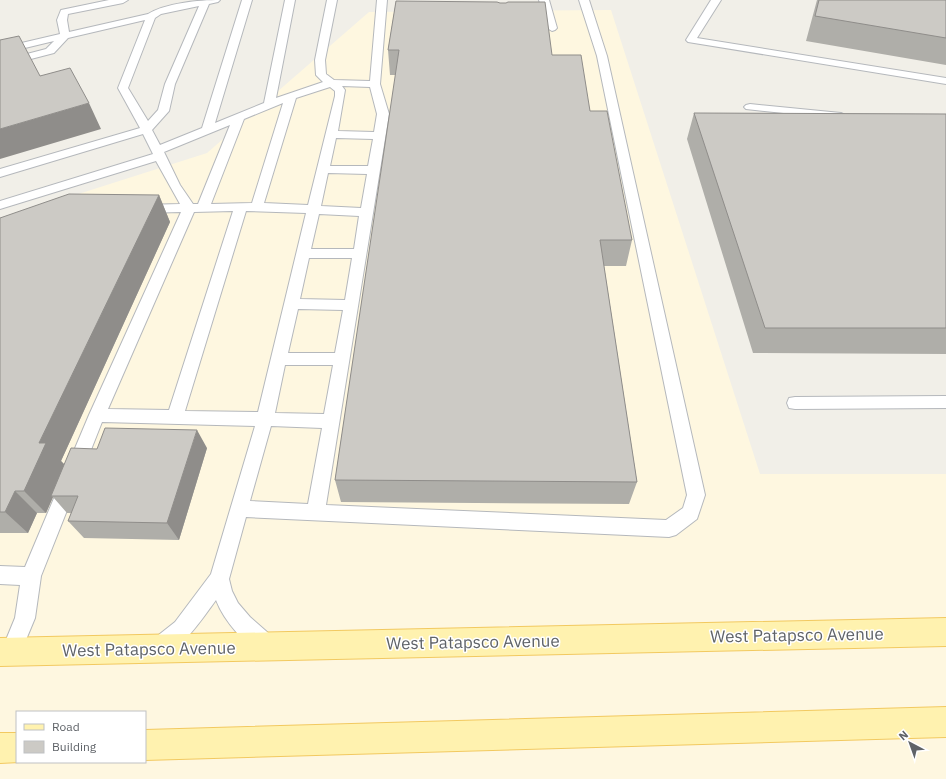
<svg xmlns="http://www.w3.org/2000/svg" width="946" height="779" viewBox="0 0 946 779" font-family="'IBM Plex Sans',sans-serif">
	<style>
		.commercial { fill: #fef7e0; fill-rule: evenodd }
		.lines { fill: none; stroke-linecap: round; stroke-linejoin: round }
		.lane-casing { stroke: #b5b8bc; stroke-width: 2 }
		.primary-casing { stroke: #f2c960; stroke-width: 2 }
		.lane { fill: #fff; fill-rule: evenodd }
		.primary { fill: #fff2af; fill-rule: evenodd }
		.wall { fill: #afaea9 }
		.shaded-wall { fill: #8f8d8a }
		.building { fill: #cccac5; stroke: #8f8d8a }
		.labels { text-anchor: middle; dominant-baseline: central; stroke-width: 3; stroke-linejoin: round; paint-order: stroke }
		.near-street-label { font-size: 17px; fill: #5f6368; stroke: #fff }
	</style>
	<rect width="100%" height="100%" fill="#f1efe8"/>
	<path class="commercial" d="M611,10L760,474H946V779H0V219L207,153L369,12ZM17,712H145V762H17Z"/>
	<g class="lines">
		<g class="lane-casing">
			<path id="lane" d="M109,0H128L123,3L68,14L67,20L69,32L148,14C166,3 198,0 220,0L218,2L209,4L175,84L169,111L152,130L160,145L202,128L242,0H252L215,123L264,103L285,0H295L276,98L323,82L316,75L315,60L327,0H337L325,60L326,74L334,80L370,81L377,0H387L380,84L389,114L326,505L666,520L683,508L687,495L597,56L579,0H589L607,56L705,495L697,519L676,535L669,537L246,517L229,579L232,591L238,603L250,617L275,639L278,646L275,653L268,656C246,647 224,621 216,600C200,622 184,647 158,658L151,655L148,648L151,641L175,622L211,574L255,426L102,422L41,576L35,618L18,659L11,662L4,659L1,652L15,618L20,585L0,584V566L25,567L89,415L181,212L143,213L138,212L137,209L138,206L143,205L180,204L156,161L0,209V201L153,154L143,134L0,177V169L140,128L118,88L145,20L68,38L54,53L0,67V61L46,49L54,41L0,54V48L60,34L57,20L61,10ZM199,6L165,84L158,110L148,121L128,88L155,18L161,14ZM342,86L370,87L377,114L374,132L338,131L345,90ZM330,87L335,91V96L308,205L264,203L296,98ZM283,103L252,203L211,204L244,119ZM230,125L198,204H193L180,185L164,152ZM336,138L373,139L368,166H330ZM328,173L367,174L361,208L321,206ZM233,211L169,410L108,409L194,212ZM246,211L306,213L258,412L185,411ZM319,214L359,216L354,249H311ZM309,258H352L345,300L300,299ZM298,309L343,310L335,353H288ZM285,365H333L324,414L275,413ZM271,426L322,428L308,504L250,501Z
				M539,0H549L557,28L555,30L552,31L547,28Z
				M711,0H721L697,38L946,78V84L688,42L686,40Z
				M750,104L841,113L847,116L841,119L746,109L744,107L746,105Z
				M946,396V408L795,409L789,408L787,403L789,398L795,397Z"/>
		</g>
		<g class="primary-casing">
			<path id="primary" d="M946,618V646L0,666V638Z
				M946,707V737L145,760V730Z
				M0,733H17V762H20L0,763Z"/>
		</g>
		<use href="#lane" class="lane"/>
		<use href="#primary" class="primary"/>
	</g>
	<path class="wall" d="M817,0H946V65L806,41Z
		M396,1L552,55L590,111L632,240L626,266H604L637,482L629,504L341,502L335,480L396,75H390L388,50Z
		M694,113L946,114V354L753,353L687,139Z
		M159,195L170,222L61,461L64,464L97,449L207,448L179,540L84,538L68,521L71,513H67L53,497L46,513H37L28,533H0V218Z"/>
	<path class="shaded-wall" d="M89,103L101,129L0,159V129Z
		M159,195L170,222L61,461L66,466L51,496L53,497L46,513L24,491L39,443Z
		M197,430L207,448L179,540L167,523Z
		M15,491L37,513L28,533L5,512Z"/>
	<path class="building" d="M819,0H946V38L815,16Z
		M396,1L497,2L500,3H506L508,2H545L552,55H581L590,111H607L632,240H600L637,482L335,480L399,50H388Z
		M19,36L40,76L70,68L89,103L0,129V40Z
		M694,113L946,114V328H765Z
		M69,194L159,195L39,443H46L24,491H15L5,512H0V218Z
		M105,428L197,430L167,523L68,521L78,496H51L71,448L97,449Z"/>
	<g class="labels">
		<g class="near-street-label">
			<text transform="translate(797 635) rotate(-1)">West Patapsco Avenue</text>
			<text transform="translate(473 642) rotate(-1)">West Patapsco Avenue</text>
			<text transform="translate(149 649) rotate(-1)">West Patapsco Avenue</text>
		</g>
	</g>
	<rect x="16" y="711" width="130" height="52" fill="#ffffff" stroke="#bfc1c3"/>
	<rect x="24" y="724" width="20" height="6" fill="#fff2af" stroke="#bfc1c3"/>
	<text x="52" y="731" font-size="12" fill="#5f6368">Road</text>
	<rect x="24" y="741" width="20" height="12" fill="#cccac5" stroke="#bfc1c3"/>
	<text x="52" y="751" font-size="12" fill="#5f6368">Building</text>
	<g transform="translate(910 743) rotate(319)" stroke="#ffffff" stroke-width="3" paint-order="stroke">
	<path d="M0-3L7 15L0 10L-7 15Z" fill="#5f6368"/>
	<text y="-6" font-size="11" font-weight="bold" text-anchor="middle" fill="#5f6368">N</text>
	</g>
</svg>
